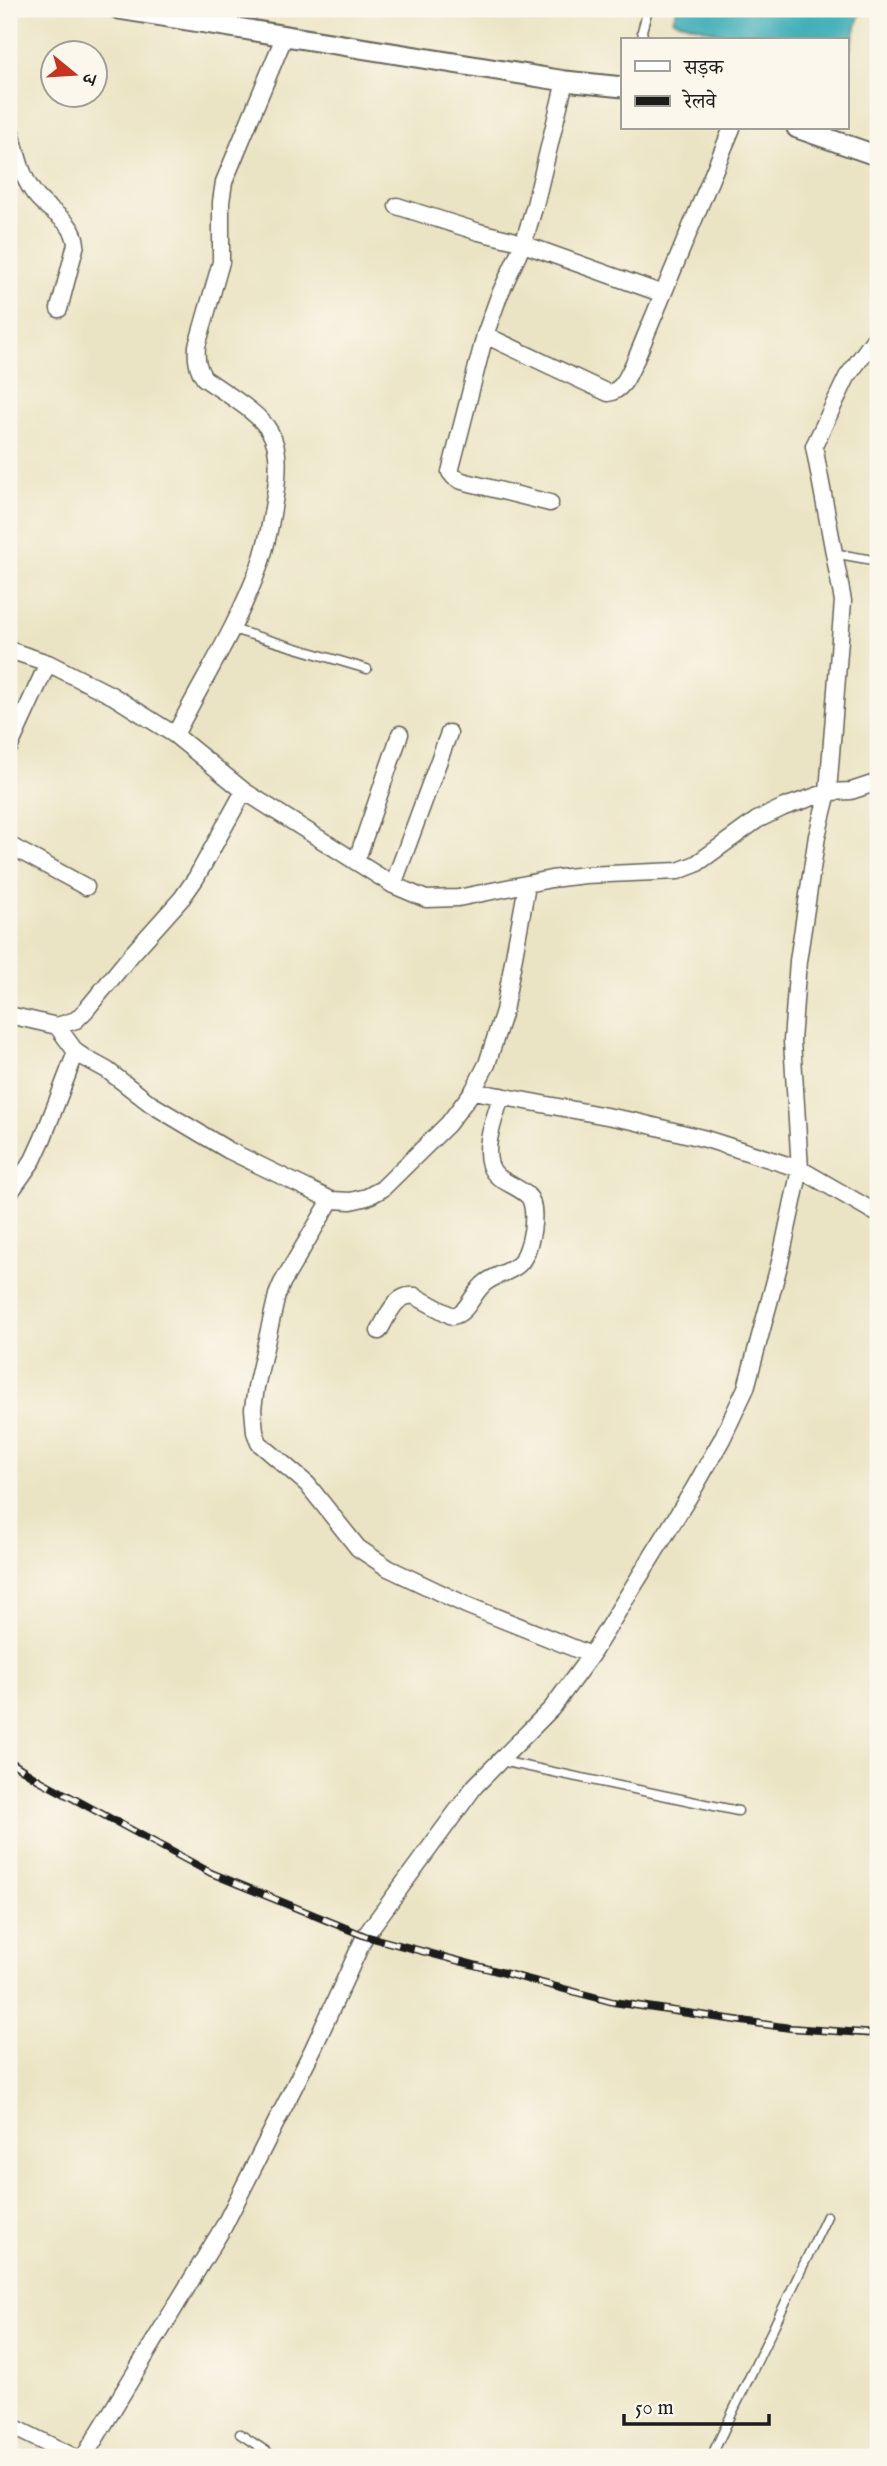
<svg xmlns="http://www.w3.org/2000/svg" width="887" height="2466" viewBox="0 0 887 2466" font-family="'IM FELL English','Noto Serif Devanagari',serif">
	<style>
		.water { fill: #3daeb7; stroke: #2c656a; stroke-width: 2 }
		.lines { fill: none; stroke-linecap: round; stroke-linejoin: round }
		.service-casing { stroke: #646257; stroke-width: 11 }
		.minor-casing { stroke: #646257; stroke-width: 19 }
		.tertiary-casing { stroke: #646257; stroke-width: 23 }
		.service { stroke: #fff; stroke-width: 8 }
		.minor { stroke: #fff; stroke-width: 16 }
		.tertiary { stroke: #fff; stroke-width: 19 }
		.rail-casing { stroke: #1c1c1c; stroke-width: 8 }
		.rail { stroke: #fbf7ec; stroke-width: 5; stroke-dasharray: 16; stroke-linecap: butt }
	</style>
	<rect width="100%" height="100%" fill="#fbf7ec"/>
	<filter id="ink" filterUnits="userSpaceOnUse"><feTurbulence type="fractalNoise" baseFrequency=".0143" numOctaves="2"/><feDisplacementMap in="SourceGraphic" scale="14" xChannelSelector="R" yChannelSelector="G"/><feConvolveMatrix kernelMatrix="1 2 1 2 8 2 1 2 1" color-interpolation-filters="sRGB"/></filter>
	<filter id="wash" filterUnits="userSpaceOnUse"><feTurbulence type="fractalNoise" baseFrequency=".00686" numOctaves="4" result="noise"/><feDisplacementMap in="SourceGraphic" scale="28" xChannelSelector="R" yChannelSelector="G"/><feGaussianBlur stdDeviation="1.57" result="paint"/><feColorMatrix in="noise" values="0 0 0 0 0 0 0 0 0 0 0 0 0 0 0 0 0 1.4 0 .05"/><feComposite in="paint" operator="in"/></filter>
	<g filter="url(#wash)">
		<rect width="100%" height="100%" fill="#ebe4c4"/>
		<path class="water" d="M677,9H861L847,60V40H744L673,20Z"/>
	</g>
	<g filter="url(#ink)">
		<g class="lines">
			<g class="service-casing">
				<path id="service" d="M644,40L642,31L648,9
					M833,553L878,561
					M232,629L367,669
					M501,1761L738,1811
					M240,2434L275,2457
					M711,2457L827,2216"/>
			</g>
			<g class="minor-casing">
				<path id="minor" d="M227,26L229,9
					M9,125C16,149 21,180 38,198C52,214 74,221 76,244L59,309
					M397,206L479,232L512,240L663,294
					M485,335L608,393C624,391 629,372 636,359L732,128
					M550,503L462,481L454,477L450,472L485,335L499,296L523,244L535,205L565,81
					M9,650L48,663L113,696L175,735L244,791L393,885L426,899L458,898L551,879L585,875L678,871L696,864L757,820L784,807L828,792L851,791L878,782
					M175,735C203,680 238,625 259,567C268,542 272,515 276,489C278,470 280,449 270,432C259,412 223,392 204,378C197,367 196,359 197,346L221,262V202L224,182L285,35
					M9,748L48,663
					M9,845L86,887
					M356,862L400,734
					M393,885L449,733
					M9,1015L57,1026L76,1020L86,1010L131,955L182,898L196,878L244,791
					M57,1026L76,1052L85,1058L107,1070L151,1104L228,1150L331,1200L351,1201L367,1197L382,1189L448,1124L473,1091L487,1064L504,1011L527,885
					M473,1091L633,1121L706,1139L800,1169L878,1214
					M9,1194L33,1160L43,1138L76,1052
					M331,1200L282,1283L277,1295L256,1387L253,1409L255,1432L259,1443L307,1484L358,1548L388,1568L466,1605L591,1655
					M379,1331C388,1316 395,1293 415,1296L452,1316C468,1314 472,1293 485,1283C495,1275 508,1273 518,1265C531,1255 540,1206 527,1195C515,1184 495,1181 490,1165C483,1144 496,1116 501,1096
					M9,2425L74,2457
					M84,2457L224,2226L313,2049L365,1936L475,1786L552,1708L591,1655L693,1490L722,1439L746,1388L780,1262L800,1169L792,1041L798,961L817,836L828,792L843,601L814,446L847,377L878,334"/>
			</g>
			<g class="tertiary-casing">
				<path id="tertiary" d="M119,9L565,81L623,87
					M797,128L878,156"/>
			</g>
			<use href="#service" class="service"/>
			<use href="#minor" class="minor"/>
			<use href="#tertiary" class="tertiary"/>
			<g class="rail-casing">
				<path id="rail" d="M9,1761L39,1780L211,1873L365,1936L613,2002L790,2028L878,2034"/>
			</g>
			<use href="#rail" class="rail"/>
		</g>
	</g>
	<rect width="887" height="2466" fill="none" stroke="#fbf7ec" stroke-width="35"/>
	<rect x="621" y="38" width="228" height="91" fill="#fbf7ec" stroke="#a29f99" stroke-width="2"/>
	<rect x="635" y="61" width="35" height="10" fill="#ffffff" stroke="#a29f99" stroke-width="2"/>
	<text x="684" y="74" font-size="21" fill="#1c1c1c">सड़क</text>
	<rect x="635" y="96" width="35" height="10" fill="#1c1c1c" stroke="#a29f99" stroke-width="2"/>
	<text x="684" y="108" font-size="21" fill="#1c1c1c">रेलवे</text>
	<g transform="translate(74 74) rotate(108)"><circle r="33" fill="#fbf7ec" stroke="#a29f99" stroke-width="2"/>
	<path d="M0-5L12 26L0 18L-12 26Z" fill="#c8321e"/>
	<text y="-10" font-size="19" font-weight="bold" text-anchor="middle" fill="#1c1c1c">उ</text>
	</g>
	<path d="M624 2414v10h145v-10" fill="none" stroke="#1c1c1c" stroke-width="3.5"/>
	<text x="635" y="2414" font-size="21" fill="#1c1c1c" stroke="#fbf7ec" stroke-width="5" paint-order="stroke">50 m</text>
</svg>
